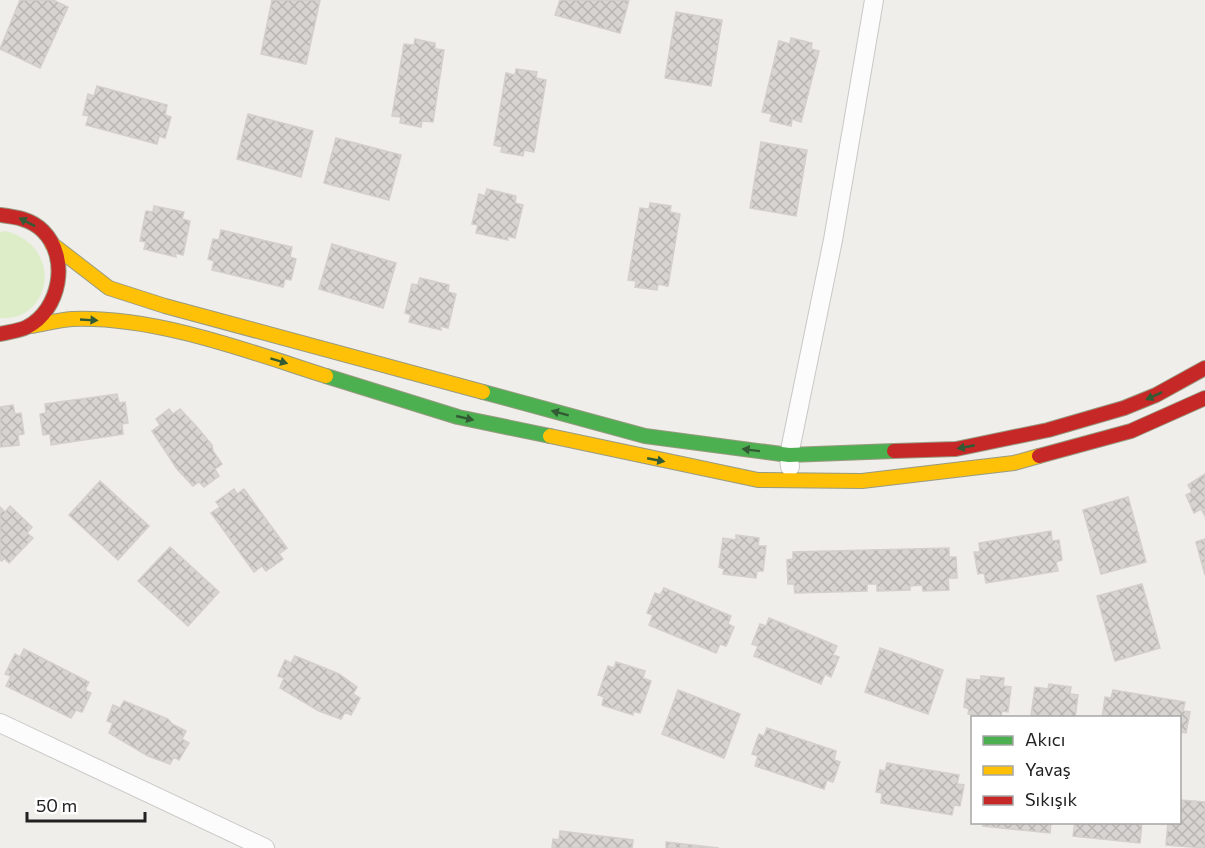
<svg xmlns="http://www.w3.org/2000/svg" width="1205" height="848" viewBox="0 0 1205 848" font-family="Commissioner,sans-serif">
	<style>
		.grass { fill: #dcedc8 }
		.building { fill: url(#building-cross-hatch); stroke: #d3cfcb; stroke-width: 1.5 }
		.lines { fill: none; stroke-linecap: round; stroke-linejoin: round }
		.street-casing { stroke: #c8c8c6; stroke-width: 20 }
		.fast-casing { stroke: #989a81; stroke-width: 16 }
		.slow-casing { stroke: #989a81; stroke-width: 16 }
		.jam-casing { stroke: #989a81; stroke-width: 16 }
		.street { stroke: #fdfcfc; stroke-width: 18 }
		.fast { stroke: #4caf50; stroke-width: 14 }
		.slow { stroke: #ffc107; stroke-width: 14 }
		.jam { stroke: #c62828; stroke-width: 14 }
		.oneway { fill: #325a34 }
	</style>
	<defs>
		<pattern id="building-cross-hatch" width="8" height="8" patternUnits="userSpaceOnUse" patternTransform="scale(1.5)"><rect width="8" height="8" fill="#d7d4d1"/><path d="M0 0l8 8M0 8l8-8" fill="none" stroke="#b8b6b3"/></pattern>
	</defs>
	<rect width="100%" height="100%" fill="#f0eeea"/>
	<path class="grass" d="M6,231C66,248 50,322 0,318V232Z"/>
	<path class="building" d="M20,0H53L68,7L40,68L0,49Z
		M272,0H320L306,64L261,54Z
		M560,0H629L620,33L555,15Z
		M676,12L722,20L711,86L665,78Z
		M791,38L812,43L811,49L819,51L801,122L792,119L791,126L770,121L772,114L762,112L779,41L790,44Z
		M415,39L435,43V49L444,50L433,122L422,121L421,127L400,123L401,117L392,116L404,44L414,45Z
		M516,69L537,72L536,78L546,80L534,152L524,150L523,156L501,152L502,147L494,145L506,73L515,75Z
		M97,86L167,105L165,115L171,117L165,138L159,136L157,144L86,125L89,116L83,115L88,94L94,96Z
		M248,114L313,131L301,177L237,159Z
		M336,138L401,155L389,200L324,183Z
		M761,142L807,150L796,216L750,208Z
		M487,189L516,196L515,203L523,205L515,238L507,236L508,240L476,233L478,225L472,224L479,194L485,196Z
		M650,203L671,206L670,212L680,214L668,286L658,284L657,290L635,287L636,281L628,280L640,208L649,209Z
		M154,206L184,212L182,219L190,221L183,255L175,253L176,257L144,249L146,242L140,241L146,211L153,212Z
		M221,230L292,247L290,257L296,259L291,280L285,279L283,287L212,270L214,261L208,259L213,239L219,240Z
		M332,244L396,263L383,308L319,289Z
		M420,278L449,285L448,292L456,294L448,328L440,326L441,330L409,322L411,315L405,313L412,284L418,285Z
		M117,394L119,403L125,402L128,423L122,424L123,434L51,445L50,434L43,435L40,414L46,413L45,404Z
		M13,405L15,414L21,413L24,434L18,435L19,445L0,447V407Z
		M169,409L173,414L180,409L197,427L212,445L213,451L222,464L215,469L219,476L204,487L199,482L193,486L177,469L152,431L160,425L156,419Z
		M1205,474V516L1201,509L1194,513L1186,495L1192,492L1188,485Z
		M100,481L149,526L118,560L69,515Z
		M234,489L237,494L244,489L287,548L279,554L283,559L266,571L262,566L254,572L211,513L220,507L216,502Z
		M1128,497L1146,562L1101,574L1083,510Z
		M10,506L32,527L27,533L33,538L9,563L4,558L2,561L0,560V507L5,512Z
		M1051,531L1052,541L1059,540L1062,560L1056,562L1058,571L986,583L984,573L978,574L974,552H980L979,543Z
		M736,535L759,538L758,546H766L763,571H757L756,578L723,574L724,569L719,567L723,538L736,540Z
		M1205,539V575L1196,542Z
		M170,547L219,592L188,626L138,581Z
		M949,548V557H956L957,578H948L949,590L923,591L922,585L910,586V590L877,591V584H867V591L795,593L794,584H788L787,560L793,559V552Z
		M1142,584L1160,648L1115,661L1097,596Z
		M664,588L731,616L728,624L734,627L726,646L720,644L716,653L649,625L653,615L647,613L655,593L660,595Z
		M769,618L837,646L833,655L839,657L831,677L825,674L821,684L754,656L758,646L752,644L760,624L766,626Z
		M880,648L943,670L928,714L865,692Z
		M24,649L89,682L85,690L91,693L82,712L76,710L71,718L6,686L11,676L5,674L15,654L20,657Z
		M295,656L339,674L357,687L353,694L360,698L351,715L345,712L341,719L319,711L280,688L284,678L278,676L285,660L291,663Z
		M616,662L645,671L643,678L651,681L640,713L633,711V715L602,705L604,697L598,695L608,666L614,668Z
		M981,676L1004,678L1003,686L1011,687L1008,712L1002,711L1001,718L968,714L969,709L964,707L967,679L981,680Z
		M1049,684L1071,687L1070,694L1078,695L1075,718L1031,715L1035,687L1048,689Z
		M678,690L740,714L724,758L662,734Z
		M1113,690L1185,702L1183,711L1190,712L1186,733L1180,732V736V718H1102L1105,697L1111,698Z
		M124,701L168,719L172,724L186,731L182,739L189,743L179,760L174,757L170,764L148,756L109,733L113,723L107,721L113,705L120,708Z
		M767,728L836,751L834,760L840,762L833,782L827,780L824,789L755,766L758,756L752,754L759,734L764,736Z
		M887,763L959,775L957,784L964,785L960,806L954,805L952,815L881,803L882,793L876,792L880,770L885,771Z
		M1180,800L1205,802V848L1166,845L1168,822H1180Z
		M984,822H1051L1050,833L983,826Z
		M1075,822H1142L1140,843L1073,836Z
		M560,831L633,840L632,848H552L553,839L559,840Z
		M666,842L719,848H666Z"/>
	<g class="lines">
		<g class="street-casing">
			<path id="street" d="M790,467L789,455L833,240L874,0
				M0,723L265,848"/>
		</g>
		<g class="fast-casing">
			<path id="fast" d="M326,376L458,417L550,436
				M483,392L645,436L789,455L894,451"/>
		</g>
		<g class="slow-casing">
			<path id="slow" d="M52,244L109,288L165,306L483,392
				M31,326C44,324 58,320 72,319C155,316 248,351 326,376
				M550,436L758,480L862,481L1014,463L1039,456"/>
		</g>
		<g class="jam-casing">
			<path id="jam" d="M0,215C16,217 31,219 43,231C70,258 60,310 27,327C19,331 8,332 0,334
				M894,451L956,449L1048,430L1124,408L1156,395L1205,368
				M1039,456L1131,431L1205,398"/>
		</g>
		<use href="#street" class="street"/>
		<use href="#fast" class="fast"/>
		<use href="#slow" class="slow"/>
		<use href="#jam" class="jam"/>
	</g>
	<defs><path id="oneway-solid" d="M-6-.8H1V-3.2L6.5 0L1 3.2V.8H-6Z" transform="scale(1.5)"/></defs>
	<g class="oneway">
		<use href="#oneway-solid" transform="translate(27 222) rotate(-153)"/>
		<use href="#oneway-solid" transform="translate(89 320) rotate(3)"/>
		<use href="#oneway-solid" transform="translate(279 361) rotate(17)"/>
		<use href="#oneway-solid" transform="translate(1154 396) rotate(155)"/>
		<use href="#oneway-solid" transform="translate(560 413) rotate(-165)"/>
		<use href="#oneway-solid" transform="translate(465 418) rotate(13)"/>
		<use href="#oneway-solid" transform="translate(966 447) rotate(169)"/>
		<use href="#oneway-solid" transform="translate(751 450) rotate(-173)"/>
		<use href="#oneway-solid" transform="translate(656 460) rotate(11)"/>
	</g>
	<rect x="971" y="716" width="210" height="108" fill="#ffffff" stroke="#a6a6a6" stroke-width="1.5"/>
	<rect x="983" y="736" width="30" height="9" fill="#4caf50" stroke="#a6a6a6" stroke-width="1.5"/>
	<text x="1025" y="746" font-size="18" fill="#212121">Akıcı</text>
	<rect x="983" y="766" width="30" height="9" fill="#ffc107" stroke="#a6a6a6" stroke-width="1.5"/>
	<text x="1025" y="776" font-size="18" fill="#212121">Yavaş</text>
	<rect x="983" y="796" width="30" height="9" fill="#c62828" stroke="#a6a6a6" stroke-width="1.5"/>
	<text x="1025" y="806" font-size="18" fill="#212121">Sıkışık</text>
	<path d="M27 812v9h118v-9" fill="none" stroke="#212121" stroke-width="3"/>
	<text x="36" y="812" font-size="18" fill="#212121" stroke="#ffffff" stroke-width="4.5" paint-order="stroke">50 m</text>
</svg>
